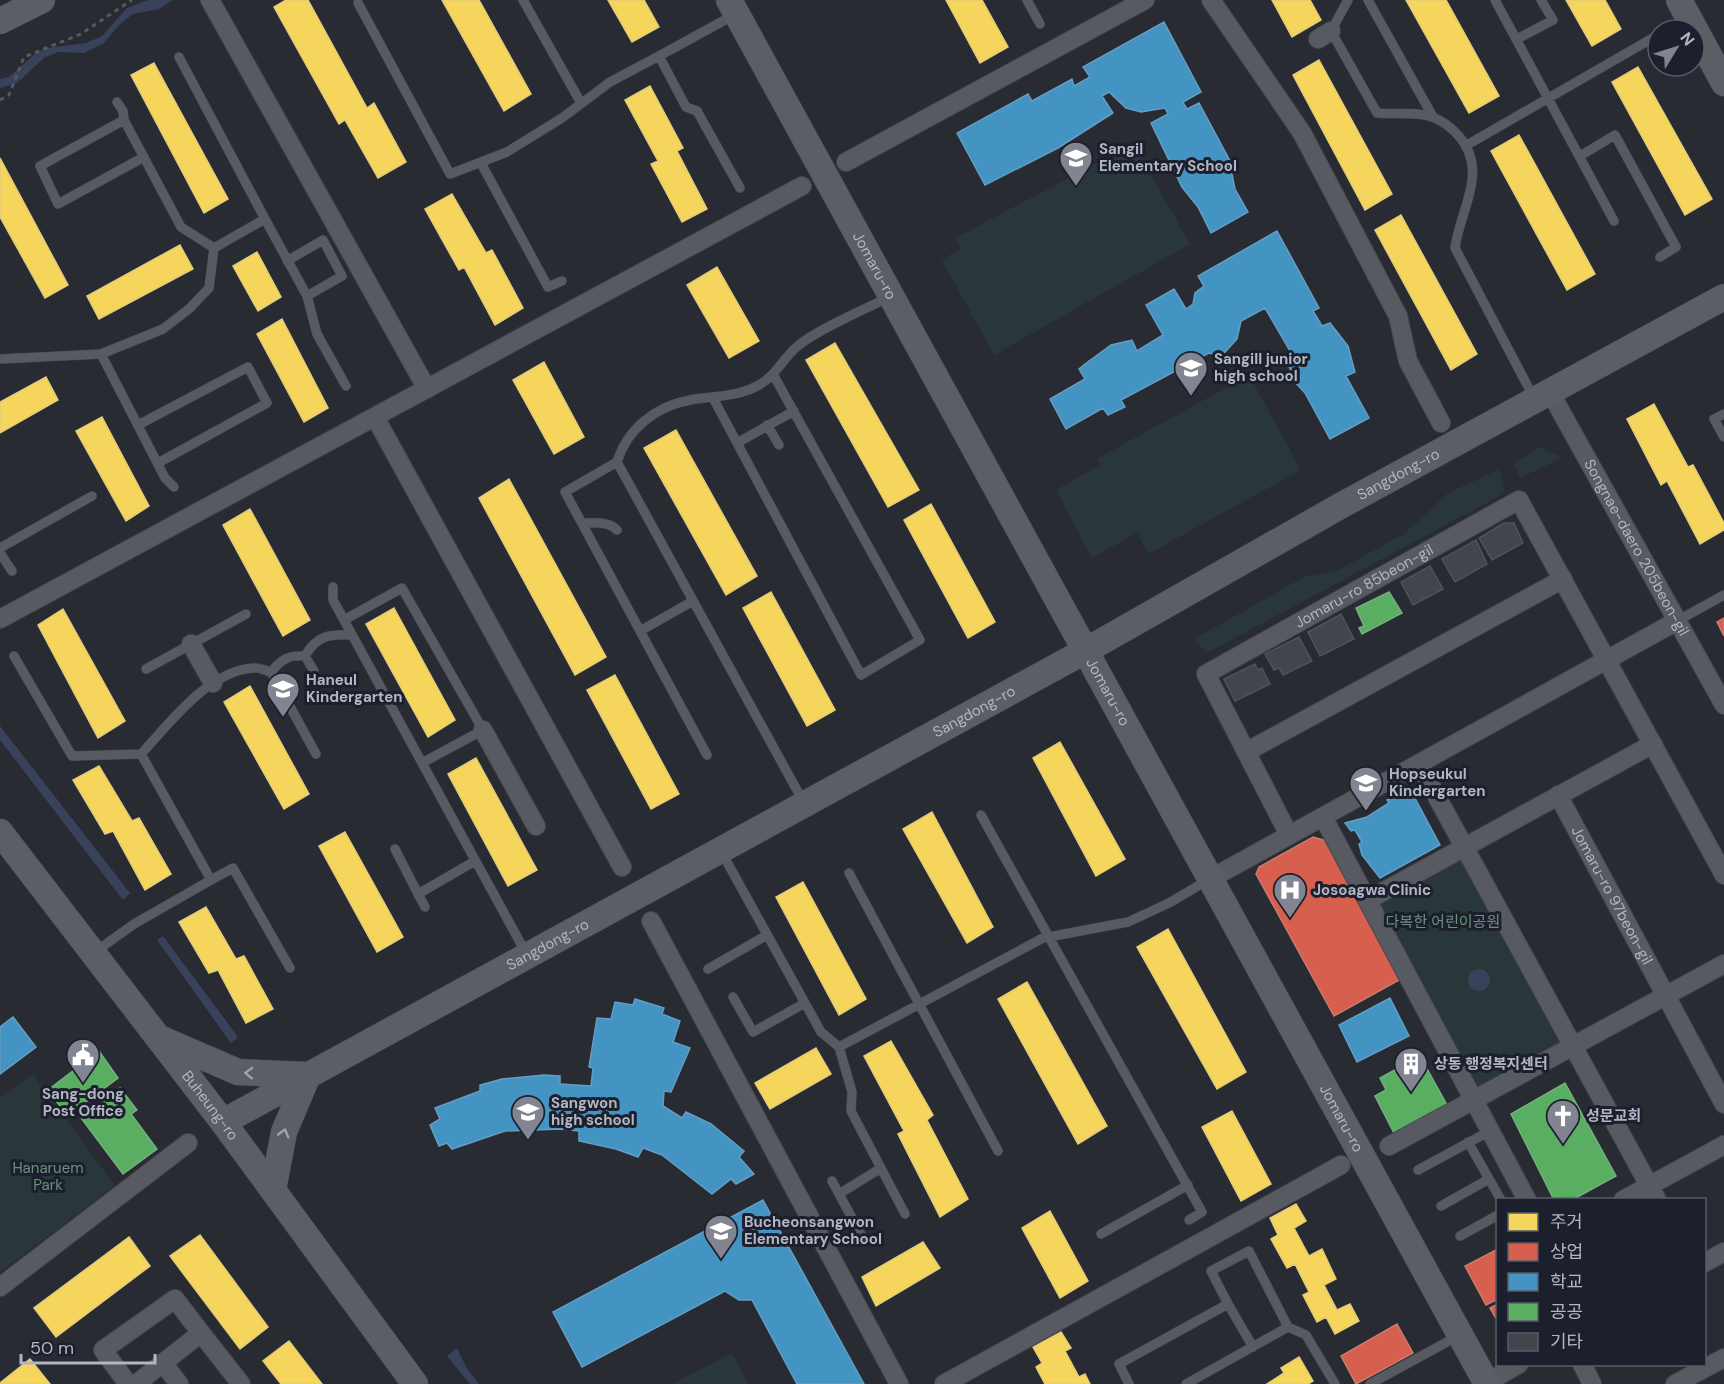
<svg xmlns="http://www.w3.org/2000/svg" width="1724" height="1384" viewBox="0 0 1724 1384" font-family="'DM Sans','Noto Sans KR',sans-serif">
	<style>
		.green { fill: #29373b }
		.water { fill: #38425b }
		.homes { fill: #f6d55c; stroke: #e2cc7b; stroke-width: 1.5 }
		.shops { fill: #d6604d; stroke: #cb7a71; stroke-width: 1.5 }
		.schools { fill: #4393c3; stroke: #649ec3; stroke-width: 1.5 }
		.public { fill: #5aae61; stroke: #74b07f; stroke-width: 1.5 }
		.building { fill: #42454b; stroke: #4f535a; stroke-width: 1.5 }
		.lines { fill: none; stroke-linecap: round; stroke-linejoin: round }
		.lane-casing { stroke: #44464c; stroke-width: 10 }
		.street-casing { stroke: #44464c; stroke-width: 20 }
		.secondary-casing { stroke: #44464c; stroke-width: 27 }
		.path { stroke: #56595f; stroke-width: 3; stroke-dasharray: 4.5 4.5; stroke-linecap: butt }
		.lane { stroke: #585a61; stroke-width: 9 }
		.street { stroke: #585a61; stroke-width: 18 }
		.secondary { stroke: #5c5e66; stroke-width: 26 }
		.oneway { stroke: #a1a4b1 }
		.labels { text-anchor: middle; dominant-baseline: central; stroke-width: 6; stroke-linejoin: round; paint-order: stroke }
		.poi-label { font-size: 15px; font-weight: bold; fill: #b2b6c4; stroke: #1c202c; text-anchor: start }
		.street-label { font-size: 15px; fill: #b2b6c4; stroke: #1c202c }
		.park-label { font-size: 15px; fill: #6b927a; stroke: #1c202c }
	</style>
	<rect width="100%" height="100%" fill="#282b32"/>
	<path class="green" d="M1122,150L1142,159L1190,244L994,355L942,260L961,248L955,238Z
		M1249,375L1301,470L1148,554L1137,533L1092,558L1056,490L1100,465L1097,459Z
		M1541,447L1562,458L1520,478L1514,463Z
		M1500,469L1505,493L1207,653L1194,639L1304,577L1335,572L1404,534L1448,493Z
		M1461,854L1564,1040L1478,1089L1375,901Z
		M33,1074L115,1186L0,1272V1098Z
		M732,1353L748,1384H672Z"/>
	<path class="water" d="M148,0H173L159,9L133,14L120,24L104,43L84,53L59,52L45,57L17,83L0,88V79L9,77L36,53L47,48L86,43L102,36L127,8Z
		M0,726L130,893L123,900L0,740Z
		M163,936L238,1037L231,1043L157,940Z
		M1468 980a11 11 0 1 1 22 0a11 11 0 1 1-22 0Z
		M457,1348L466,1367L479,1384H470L447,1356Z"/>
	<path class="homes" d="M286,0H308L367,108L374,103L406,162L378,178L345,120L339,124L274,7Z
		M442,0H479L531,94L504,111Z
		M608,0H644L659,27L632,42Z
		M946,0H982L1008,47L980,63Z
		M1272,0H1310L1321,20L1292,37Z
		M1406,0H1446L1499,96L1469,113Z
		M1566,0H1605L1621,29L1592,46Z
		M1319,60L1392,194L1365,210L1293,75Z
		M154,63L228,199L204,213L131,75Z
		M1638,67L1712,199L1685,215L1612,82Z
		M650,86L683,148L677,151L707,209L682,222L651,164L658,161L625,100Z
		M1519,135L1595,274L1567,290L1491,151Z
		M0,158L68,285L45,298L0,217Z
		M452,194L486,253L492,250L523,308L495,325L464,267L459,270L425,209Z
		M1401,215L1477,354L1451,370L1375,230Z
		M180,245L193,269L99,319L87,296Z
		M257,252L281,297L258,311L233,266Z
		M717,267L759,341L729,358L687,285Z
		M282,319L328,408L304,422L257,334Z
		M835,343L919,490L888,507L806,360Z
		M544,362L584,437L554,454L513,380Z
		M46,377L58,400L0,433V402Z
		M1654,404L1688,467L1693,465L1724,523V530L1700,544L1667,481L1661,485L1627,419Z
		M102,417L149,506L126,521L76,431Z
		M676,430L757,576L726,595L644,448Z
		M509,479L606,657L575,675L479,498Z
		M931,504L995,622L968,638L904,520Z
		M250,509L310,620L283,636L223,525Z
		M771,592L835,710L807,726L743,608Z
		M394,608L455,720L428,737L366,624Z
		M63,609L125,721L98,738L38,625Z
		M615,675L679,794L651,809L587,690Z
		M250,686L309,794L284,809L224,702Z
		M1060,742L1125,859L1096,876L1033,758Z
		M476,758L537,870L508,886L448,774Z
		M99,766L132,821L139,818L171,874L145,890L113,831L105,834L73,780Z
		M932,812L993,927L967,943L903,829Z
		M345,832L403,937L377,952L319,846Z
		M803,882L866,999L839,1015L776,897Z
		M206,907L236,959L244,956L273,1009L246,1023L218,970L209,973L179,922Z
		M1168,929L1246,1072L1217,1089L1137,947Z
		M1027,982L1107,1126L1078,1144L998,999Z
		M891,1041L933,1115L927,1120L968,1199L940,1217L898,1134L904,1131L864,1056Z
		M816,1048L831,1074L770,1109L755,1083Z
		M1232,1111L1271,1184L1241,1201L1202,1127Z
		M1296,1204L1306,1221L1294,1228L1309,1256L1322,1249L1336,1279L1324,1285L1337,1310L1350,1304L1359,1321L1335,1334L1326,1317L1317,1322L1303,1295L1309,1292L1295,1264L1287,1268L1271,1239L1278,1235L1270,1218Z
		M1050,1211L1088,1281L1060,1298L1022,1228Z
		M200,1235L268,1327L240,1349L170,1256Z
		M129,1237L150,1266L56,1337L34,1308Z
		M923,1242L940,1268L876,1306L862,1277Z
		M1061,1332L1071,1348L1065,1351L1079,1377L1085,1374L1090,1384H1045L1036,1367L1042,1363L1033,1347Z
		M289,1341L322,1384H281L263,1361Z
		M1299,1357L1313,1381L1308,1384H1267L1284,1373L1281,1368Z
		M30,1359L50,1384H1L0,1383Z"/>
	<path class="shops" d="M1724,618V636L1717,622Z
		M1313,837L1327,841L1401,979L1334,1016L1256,874L1259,867Z
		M1498,1249V1299L1486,1305L1465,1266Z
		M1498,1304V1322L1490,1308Z
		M1397,1324L1413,1353L1356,1384L1341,1356Z"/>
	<path class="schools" d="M1164,22L1201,92L1183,102L1187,109L1199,103L1229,159L1235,189L1248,212L1211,233L1198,207L1182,187L1151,123L1168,114L1165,108L1141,112L1126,108L1109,92L1102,96L1113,113L1058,148L985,185L957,133L1028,94L1032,101L1072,79L1074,86L1090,77L1083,67Z
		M1277,231L1319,308L1313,311L1322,326L1330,323L1348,346L1355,372L1346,376L1369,418L1330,439L1305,393L1294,381L1289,366L1297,363L1265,308L1241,321L1237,339L1225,352L1217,355L1209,353L1121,400L1125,407L1108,415L1103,408L1066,429L1050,399L1085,379L1079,369L1085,364L1111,345L1132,340L1137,351L1163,335L1146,305L1174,289L1186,309L1193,304L1195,293L1204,286L1198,276Z
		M1409,787L1440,845L1380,878L1362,855L1359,844L1362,842L1355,830L1351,831L1345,823L1367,817L1389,803L1387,800Z
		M1390,998L1409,1036L1357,1062L1339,1025Z
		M635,999L664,1008L662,1014L680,1021L673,1042L690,1048L671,1092L664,1091L663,1106L682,1118L686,1112L711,1124L744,1151L739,1157L754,1174L736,1184L731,1179L712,1194L662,1155L643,1148L638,1157L616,1149L579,1141V1131L561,1129L505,1131L452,1149L447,1143L439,1146L430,1125L440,1119L435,1108L480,1091V1085L502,1079L544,1075L560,1076V1084L591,1086L593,1068L589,1067L597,1018L611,1019L615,1002L633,1005Z
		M13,1017L36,1047L0,1074V1027Z
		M763,1200L864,1384H797L752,1300H739L725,1291L582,1367L553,1312Z"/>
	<path class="public" d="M1389,592L1402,613L1362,634L1359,628L1364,626L1356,608Z
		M99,1051L118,1078L67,1116L48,1090Z
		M1420,1056L1447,1105L1394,1133L1375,1096L1386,1090L1380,1078Z
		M1565,1083L1616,1176L1572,1200H1554L1511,1114Z
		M120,1088L137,1110L131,1114L157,1149L123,1174L79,1115L91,1105L93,1108Z"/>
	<path class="building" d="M1504,523H1514L1523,543L1492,560L1479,538Z
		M1476,540L1487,564L1455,582L1442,559Z
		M1430,566L1443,589L1413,605L1401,582Z
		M1341,614L1354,639L1320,656L1308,632Z
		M1299,637L1312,661L1283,675L1279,668L1274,670L1265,654Z
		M1255,664L1258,670L1262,668L1270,684L1235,701L1224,679Z"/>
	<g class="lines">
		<g class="lane-casing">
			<path id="lane" d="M523,0L581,103
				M1027,0L1040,24
				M1348,0L1331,31L1377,113C1395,115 1415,111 1432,117C1441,120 1452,128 1458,135C1490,171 1460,209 1455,248L1534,398
				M1368,0L1433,117
				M1495,0L1614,221
				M358,3L450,174L507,152L562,118L610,82L659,56
				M734,15L659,56L686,107L697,111L740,188
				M1667,30L1687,19
				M1517,39L1553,20L1541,0
				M117,102L123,111L124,120L181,227L214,248
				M124,120L40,166L58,204L144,157
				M1467,145L1658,35
				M1580,156L1615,135L1676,247L1660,257
				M481,163L548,287L562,281
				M265,219L307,296L317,334L346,386
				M287,261L323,240L342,276L307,296
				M101,354L165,478L174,487
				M0,359L101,354L163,329L190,308L209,288L214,248L265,219L179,57
				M713,398L861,675L920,640L774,376
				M1724,414L1714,419L1724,437
				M138,425L248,367L267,403L158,463
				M767,425L779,445
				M737,443L794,411
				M617,462L565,492L707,755
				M582,523C595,523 608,521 617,530
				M0,548L92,496
				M0,553L12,571
				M333,587V600L527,955
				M344,620L402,588L483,730L422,763
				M1677,621L1724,595
				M640,631L693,601
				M14,656L72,756L141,754C169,724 208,671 253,668C259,667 266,671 271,672C282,659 288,655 305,656C317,635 330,634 352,635
				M305,656L314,671
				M146,669L246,614
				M271,672L316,754
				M804,803L617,462C627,429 656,406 690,400C712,396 737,397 757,386C777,376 783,357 799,345C820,328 864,310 889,297
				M981,815L1202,1212L1189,1220
				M395,849L418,894L475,861
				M722,853L821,1032L839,1047L1043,938L1128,922L1169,903L1208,880
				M849,873L998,1151
				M211,880L233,868L290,968
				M418,894L425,907
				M95,952L134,924L211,880L141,754
				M708,969L767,935
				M733,997L753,1032L805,1003
				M839,1047L852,1092L851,1111L905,1214
				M1468,1142L1501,1200
				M1418,1170L1490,1131
				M832,1181L839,1194L881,1168
				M839,1194L864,1240
				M1441,1206L1489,1179
				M1101,1234L1188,1185
				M1460,1236L1498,1215
				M1228,1304L1253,1347
				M1129,1384L1119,1364L1228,1304L1211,1271L1249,1251L1288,1327L1306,1335L1335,1384
				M1186,1384L1288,1327
				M1370,1384L1458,1336"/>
		</g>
		<g class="street-casing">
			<g id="street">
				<path d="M210,0L427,389"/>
				<path d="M1211,0L1302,133L1398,316L1408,361L1441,423"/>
				<path d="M1318,39L1331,31"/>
				<path d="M846,162L1145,0"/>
				<path id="s1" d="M1550,392L1724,705"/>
				<path d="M375,417L622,867"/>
				<path d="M0,619L802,186"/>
				<path d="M191,644L213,683"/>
				<path d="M483,730L536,826"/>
				<path d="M1246,752L1563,579"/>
				<path d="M1419,764L1657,1200"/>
				<path id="s2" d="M1558,795L1724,1104"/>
				<path d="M1323,817L1527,1200"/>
				<path id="s3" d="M1289,835L1206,674L1519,500L1724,875"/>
				<path d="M1210,879L1677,621"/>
				<path d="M1368,900L1653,744"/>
				<path d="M651,921L899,1384"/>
				<path d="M1389,1146L1724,964"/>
				<path d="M1623,1200L1724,1145"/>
				<path d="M1704,1263L1724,1252"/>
				<path d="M0,1287L188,1143"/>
				<path d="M163,1363L179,1384"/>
				<path d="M1582,1364L1592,1384"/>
				<path d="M1486,1383L1519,1364"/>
				<path d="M128,1384L103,1350L175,1299L201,1333"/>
				<path d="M136,1384L201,1333L241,1384"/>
				<path d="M944,1384L1341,1165"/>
				<path d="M1675,1384L1724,1358"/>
			</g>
		</g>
		<g class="secondary-casing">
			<g id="secondary">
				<path id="s4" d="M729,0L1487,1384"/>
				<path d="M1679,0L1724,83"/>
				<path d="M0,21L42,0"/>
				<path id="s5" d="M0,832L223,1122L415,1384"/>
				<path d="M159,1038L238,1072L307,1075"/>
				<path id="s6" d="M223,1122L1085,651L1342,505L1724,297"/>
				<path d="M273,1190L284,1132L308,1075"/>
			</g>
		</g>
		<path class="path" d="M0,100L9,95L24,57L81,34L132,0"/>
		<use href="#lane" class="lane"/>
		<use href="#street" class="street"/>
		<use href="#secondary" class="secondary"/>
	</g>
	<defs><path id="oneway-chevron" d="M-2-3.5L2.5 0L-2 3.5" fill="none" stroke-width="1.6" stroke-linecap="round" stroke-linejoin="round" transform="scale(1.5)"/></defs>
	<g class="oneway">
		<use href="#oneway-chevron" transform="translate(249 1073) rotate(-178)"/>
		<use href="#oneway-chevron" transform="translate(284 1133) rotate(-74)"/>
	</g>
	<defs>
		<g id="school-pin" transform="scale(1.725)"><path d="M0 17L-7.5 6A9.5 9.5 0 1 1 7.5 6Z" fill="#828591" stroke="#1c202c"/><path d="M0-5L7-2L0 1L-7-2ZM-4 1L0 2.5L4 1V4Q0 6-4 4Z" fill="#fff"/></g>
		<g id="hospital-pin" transform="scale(1.725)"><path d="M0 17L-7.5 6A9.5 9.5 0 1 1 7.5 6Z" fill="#828591" stroke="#1c202c"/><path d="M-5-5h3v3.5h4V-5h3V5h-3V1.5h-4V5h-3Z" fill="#fff"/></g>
		<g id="civic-pin" transform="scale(1.725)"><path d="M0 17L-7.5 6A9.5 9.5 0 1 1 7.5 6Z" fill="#828591" stroke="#1c202c"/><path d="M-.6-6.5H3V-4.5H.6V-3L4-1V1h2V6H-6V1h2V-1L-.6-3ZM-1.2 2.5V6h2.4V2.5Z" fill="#fff"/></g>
		<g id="building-pin" transform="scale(1.725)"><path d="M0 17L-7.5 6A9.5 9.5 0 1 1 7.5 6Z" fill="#828591" stroke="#1c202c"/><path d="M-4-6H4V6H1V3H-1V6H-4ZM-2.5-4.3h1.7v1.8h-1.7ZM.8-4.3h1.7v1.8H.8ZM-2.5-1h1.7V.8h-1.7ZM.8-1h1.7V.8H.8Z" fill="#fff"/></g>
		<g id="church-pin" transform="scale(1.725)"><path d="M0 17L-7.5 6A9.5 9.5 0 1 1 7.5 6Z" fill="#828591" stroke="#1c202c"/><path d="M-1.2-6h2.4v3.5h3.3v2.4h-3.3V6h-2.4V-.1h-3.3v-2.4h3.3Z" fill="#fff"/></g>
	</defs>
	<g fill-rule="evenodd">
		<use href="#school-pin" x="1076" y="158"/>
		<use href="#school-pin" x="1191" y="368"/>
		<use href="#school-pin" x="283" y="689"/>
		<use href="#school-pin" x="1366" y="783"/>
		<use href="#hospital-pin" x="1290" y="890"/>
		<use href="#civic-pin" x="83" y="1055"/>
		<use href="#building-pin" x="1411" y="1064"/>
		<use href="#school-pin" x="528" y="1112"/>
		<use href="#church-pin" x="1563" y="1116"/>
		<use href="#school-pin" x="721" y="1231"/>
	</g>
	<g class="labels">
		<g class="poi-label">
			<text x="1099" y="149">Sangil<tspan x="1099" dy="17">Elementary School</tspan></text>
			<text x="1214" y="359">Sangill junior<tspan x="1214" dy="17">high school</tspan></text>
			<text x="306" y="680">Haneul<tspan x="306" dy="17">Kindergarten</tspan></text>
			<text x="1389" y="774">Hopseukul<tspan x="1389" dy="17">Kindergarten</tspan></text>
			<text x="1313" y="890">Josoagwa Clinic</text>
			<text x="1434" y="1064">상동 행정복지센터</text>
			<text x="83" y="1094" text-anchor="middle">Sang-dong<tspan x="83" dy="17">Post Office</tspan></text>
			<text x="551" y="1103">Sangwon<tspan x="551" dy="17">high school</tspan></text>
			<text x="1586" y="1116">성문교회</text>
			<text x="744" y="1222">Bucheonsangwon<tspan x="744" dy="17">Elementary School</tspan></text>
		</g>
		<g class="street-label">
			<text stroke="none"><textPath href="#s4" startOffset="303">Jomaru-ro</textPath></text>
			<text stroke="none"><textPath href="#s6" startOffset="1342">Sangdong-ro</textPath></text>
			<text stroke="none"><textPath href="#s1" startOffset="178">Songnae-daero 205beon-gil</textPath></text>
			<text stroke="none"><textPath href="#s3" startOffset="362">Jomaru-ro 85beon-gil</textPath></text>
			<text stroke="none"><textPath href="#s4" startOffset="789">Jomaru-ro</textPath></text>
			<text stroke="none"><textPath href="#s6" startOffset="856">Sangdong-ro</textPath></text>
			<text stroke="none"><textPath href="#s2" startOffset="114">Jomaru-ro 97beon-gil</textPath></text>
			<text stroke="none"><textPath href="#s6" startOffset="370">Sangdong-ro</textPath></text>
			<text stroke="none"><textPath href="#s5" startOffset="345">Buheung-ro</textPath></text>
			<text stroke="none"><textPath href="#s4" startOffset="1275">Jomaru-ro</textPath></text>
		</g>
		<g class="park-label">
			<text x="1443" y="922">다복한 어린이공원</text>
			<text x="48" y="1168">Hanaruem<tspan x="48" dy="17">Park</tspan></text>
		</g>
	</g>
	<rect x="1496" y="1198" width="210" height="168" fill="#1c202c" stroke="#585c69" stroke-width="1.5"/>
	<rect x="1508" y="1213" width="30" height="18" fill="#f6d55c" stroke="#585c69" stroke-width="1.5"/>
	<text x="1550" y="1228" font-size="18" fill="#b2b6c4">주거</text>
	<rect x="1508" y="1243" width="30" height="18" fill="#d6604d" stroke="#585c69" stroke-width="1.5"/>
	<text x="1550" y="1258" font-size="18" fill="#b2b6c4">상업</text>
	<rect x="1508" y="1273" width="30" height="18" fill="#4393c3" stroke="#585c69" stroke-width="1.5"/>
	<text x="1550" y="1288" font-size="18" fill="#b2b6c4">학교</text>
	<rect x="1508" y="1303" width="30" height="18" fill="#5aae61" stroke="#585c69" stroke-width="1.5"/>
	<text x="1550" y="1318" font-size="18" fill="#b2b6c4">공공</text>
	<rect x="1508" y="1333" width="30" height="18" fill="#42454b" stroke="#585c69" stroke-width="1.5"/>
	<text x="1550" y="1348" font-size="18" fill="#b2b6c4">기타</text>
	<g transform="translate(1676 48) rotate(52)"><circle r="28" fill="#1c202c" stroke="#585c69" stroke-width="1.5"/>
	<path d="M0-4.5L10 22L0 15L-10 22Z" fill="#828591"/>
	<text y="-9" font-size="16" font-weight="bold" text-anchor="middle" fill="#b2b6c4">N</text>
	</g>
	<path d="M21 1354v9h134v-9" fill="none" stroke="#b2b6c4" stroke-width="3"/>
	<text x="30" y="1354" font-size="18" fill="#b2b6c4" stroke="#1c202c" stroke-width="4.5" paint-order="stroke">50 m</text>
</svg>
